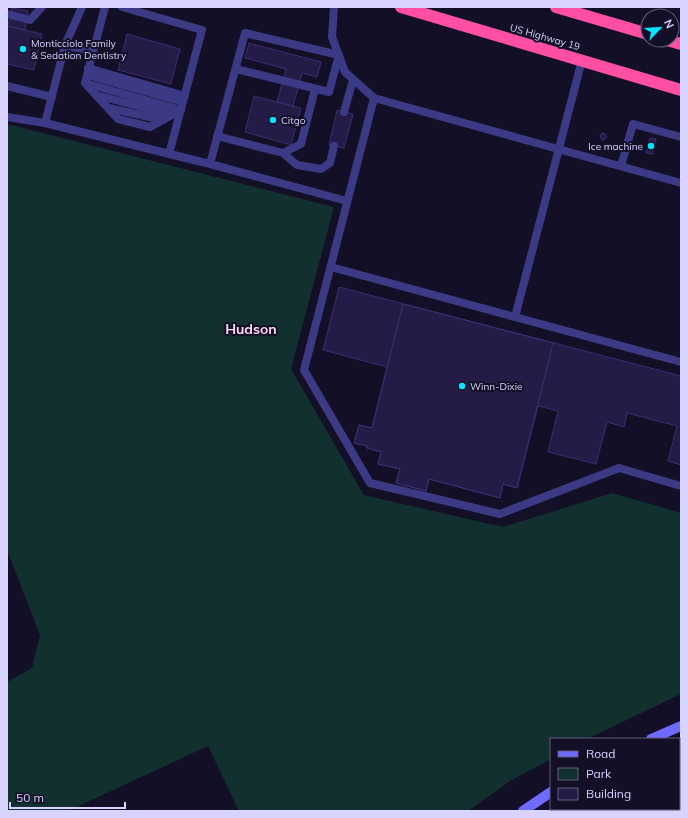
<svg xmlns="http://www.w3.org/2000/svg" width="688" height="818" viewBox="0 0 688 818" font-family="Mulish,sans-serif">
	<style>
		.green { fill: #12302f }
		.building { fill: #241b47; stroke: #3b2d73 }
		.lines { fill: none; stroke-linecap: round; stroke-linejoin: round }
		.lane { stroke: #3d3a85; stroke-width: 8 }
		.street { stroke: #3d3a85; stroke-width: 10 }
		.secondary { stroke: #6f6bff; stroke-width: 10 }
		.highway { stroke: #ff4fa3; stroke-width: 12 }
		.poi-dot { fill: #00e5ff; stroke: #130f26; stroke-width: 1.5 }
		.labels { text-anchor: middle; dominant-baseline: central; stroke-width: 4; stroke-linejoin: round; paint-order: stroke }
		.street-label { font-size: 10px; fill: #d9d4ff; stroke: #130f26 }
		.poi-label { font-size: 10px; fill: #d9d4ff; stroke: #130f26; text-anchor: start }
		.district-label { font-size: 14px; font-weight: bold; fill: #ffd6f0; stroke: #130f26 }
	</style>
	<rect width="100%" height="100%" fill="#130f26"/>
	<path class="green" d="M7,124L334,207L291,369L364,495L503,527L612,493L681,513V694L587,739H551V759L510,781L468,811H239L208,746L68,811H7V682L32,668L40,635L7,550Z"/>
	<path class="building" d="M12,8L28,11L25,30L8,26Z
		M7,26L42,34L34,70L7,64Z
		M127,34L180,49L171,84L118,70Z
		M249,43L321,62L317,77L302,73L293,106L277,102L286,69L245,58Z
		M254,96L301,108L291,145L245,132Z
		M337,110L353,114L344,148L329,145Z
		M602,133L605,134L607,137L604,140H602L600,136Z
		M650,138L656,139L652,154L646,153Z
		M339,287L681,376V465L668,461L677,426L627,413L624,427L607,422L596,464L548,452L558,411L538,406L517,488L503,484L500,498L429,479L426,491L396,483L400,469L378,464L381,452L367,448V446L354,443L359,425L372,428L387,367L323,350Z
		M403,304L553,343L517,488L503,484L500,498L429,479L426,491L396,483L400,469L378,464L381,452L367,448V446L354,443L359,425L372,428Z"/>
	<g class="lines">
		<path class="lane" d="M122,7L202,30L169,154
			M334,7L332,37L345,72L374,98L681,183
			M7,14L30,20L42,7
			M65,45L93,52L105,7
			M93,52L85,83L118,119L150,127L181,110
			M88,68L185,96
			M87,75L183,102
			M85,83L181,110
			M7,86L52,97
			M96,95L173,115
			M374,98L304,370L370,483L500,514L619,468L681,486
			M109,108L163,120
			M344,112L353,80
			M7,117L45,123L210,164L347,201
			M45,123L65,45L82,7
			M217,136L283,153L301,144L315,89
			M283,153L297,165L321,169L330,163L334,146
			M210,164L245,33L339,55L329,92L236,69
			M621,166L633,124L681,137
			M331,267L681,362
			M515,317L582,60"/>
		<path class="street" d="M601,809L602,811"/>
		<path class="secondary" d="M651,739L681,726
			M523,811L551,792"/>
		<path class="highway" d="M401,7L681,90
			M556,7L648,34
			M667,40L681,44"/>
	</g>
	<g class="poi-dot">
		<circle cx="23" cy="49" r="4"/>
		<circle cx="273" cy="120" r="4"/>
		<circle cx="651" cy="146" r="4"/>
		<circle cx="462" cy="386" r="4"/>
	</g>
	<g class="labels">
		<g class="street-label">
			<text transform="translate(545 37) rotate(16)">US Highway 19</text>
		</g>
		<g class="poi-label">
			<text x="31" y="43">Monticciolo Family<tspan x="31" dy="12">&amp; Sedation Dentistry</tspan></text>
			<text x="281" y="120">Citgo</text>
			<text x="643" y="146" text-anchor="end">Ice machine</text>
			<text x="470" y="386">Winn-Dixie</text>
		</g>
		<g class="district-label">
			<text x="251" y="329">Hudson</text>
		</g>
	</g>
	<rect width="688" height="818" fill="none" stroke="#d9d4ff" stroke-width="16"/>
	<rect x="550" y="738" width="130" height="72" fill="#130f26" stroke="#625e7d"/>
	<rect x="558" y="751" width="20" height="6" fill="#6f6bff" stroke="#625e7d"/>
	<text x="586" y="758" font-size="12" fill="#d9d4ff">Road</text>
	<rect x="558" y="768" width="20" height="12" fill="#12302f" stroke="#625e7d"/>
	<text x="586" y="778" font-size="12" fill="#d9d4ff">Park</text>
	<rect x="558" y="788" width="20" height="12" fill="#241b47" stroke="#625e7d"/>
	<text x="586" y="798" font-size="12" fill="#d9d4ff">Building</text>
	<g transform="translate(660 28) rotate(65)"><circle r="19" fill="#130f26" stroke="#625e7d"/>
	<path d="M0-3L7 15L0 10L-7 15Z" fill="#00e5ff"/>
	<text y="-6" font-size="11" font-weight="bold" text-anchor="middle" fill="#d9d4ff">N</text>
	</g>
	<path d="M10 802v6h115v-6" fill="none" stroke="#d9d4ff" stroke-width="2"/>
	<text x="16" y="802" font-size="12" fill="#d9d4ff" stroke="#130f26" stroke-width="3" paint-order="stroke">50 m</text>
</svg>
